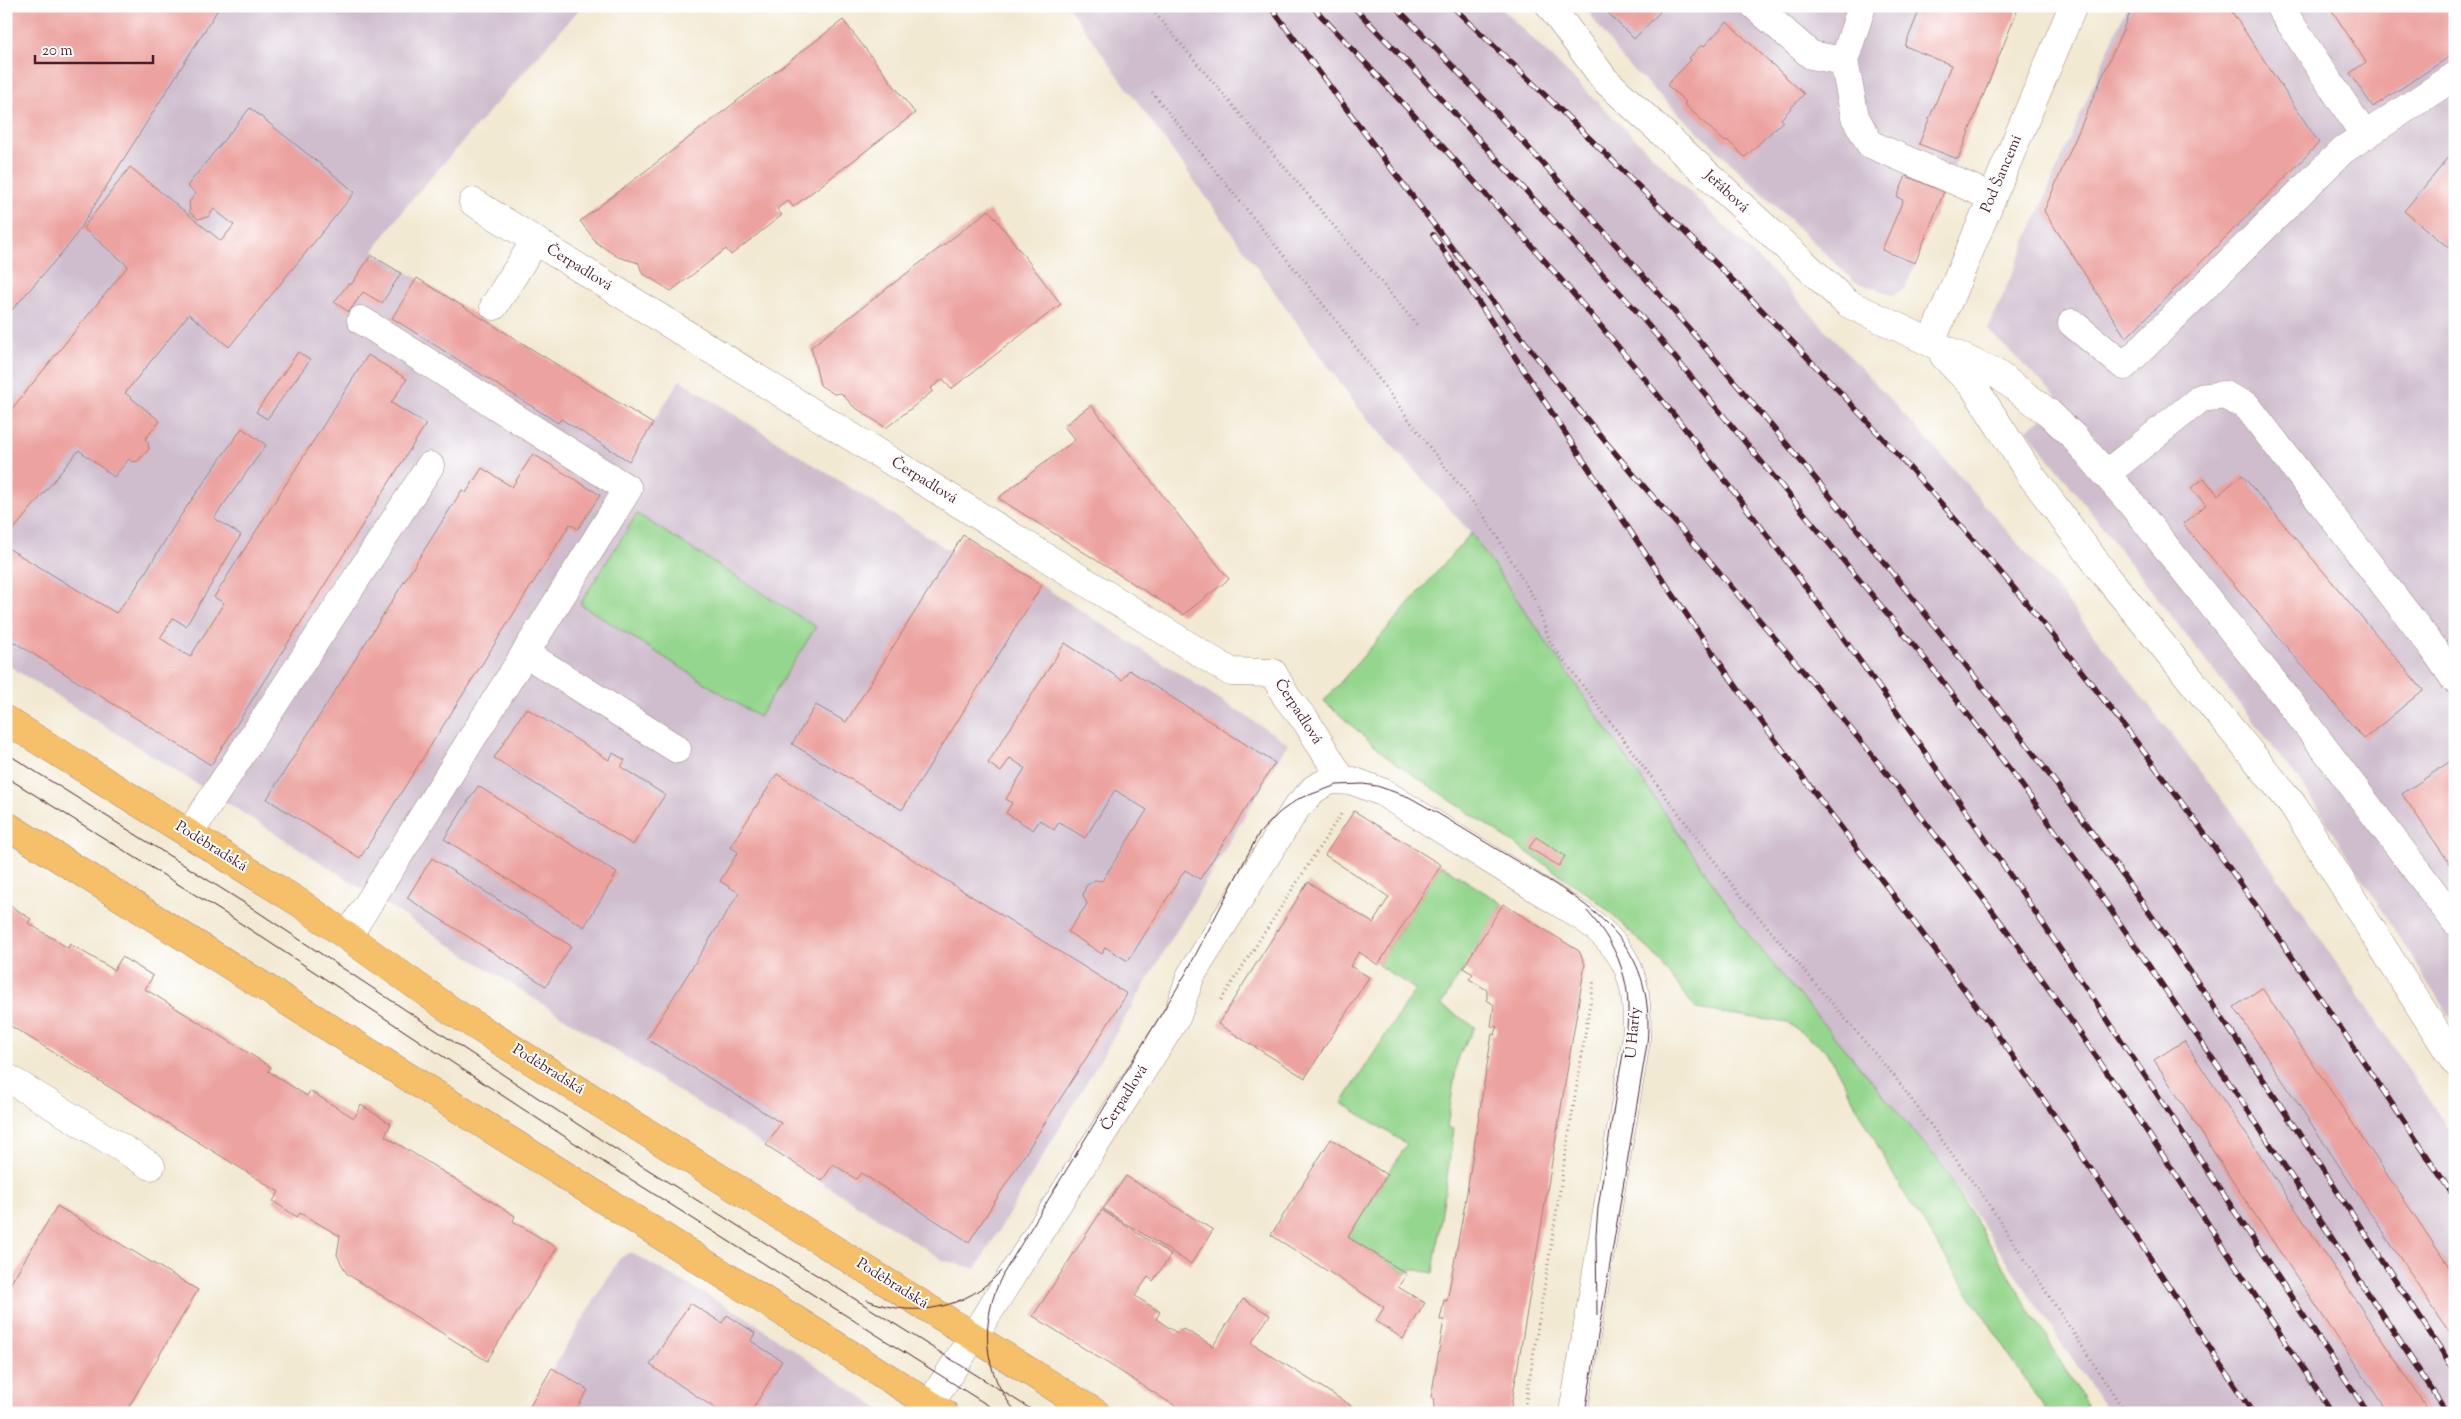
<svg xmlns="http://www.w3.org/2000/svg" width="2461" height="1419" viewBox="0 0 2461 1419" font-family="'Sorts Mill Goudy',serif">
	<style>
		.industrial { fill: #cfbdce }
		.green { fill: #94d68d; stroke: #6f7a5c }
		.building { fill: #eca29f }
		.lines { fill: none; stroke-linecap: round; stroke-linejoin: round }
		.minor-casing { stroke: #9e847e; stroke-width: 29 }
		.major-casing { stroke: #9e847e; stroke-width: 29 }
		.path { stroke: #9e847e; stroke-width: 3; stroke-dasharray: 1 4; stroke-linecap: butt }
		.minor { stroke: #fff; stroke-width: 28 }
		.major { stroke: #f6c06b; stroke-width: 28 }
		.tram { stroke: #4a1f2b; stroke-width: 1 }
		.rail-casing { stroke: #4a1f2b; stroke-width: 5.5 }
		.rail { stroke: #fff; stroke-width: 4; stroke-dasharray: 11; stroke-linecap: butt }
		.labels { text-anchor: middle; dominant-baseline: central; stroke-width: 4; stroke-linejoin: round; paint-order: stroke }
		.street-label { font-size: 15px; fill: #4a1f2b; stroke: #fff }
	</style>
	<rect width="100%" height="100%" fill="#fff"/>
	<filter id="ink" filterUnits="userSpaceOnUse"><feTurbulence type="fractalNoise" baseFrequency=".02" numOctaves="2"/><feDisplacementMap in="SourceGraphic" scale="10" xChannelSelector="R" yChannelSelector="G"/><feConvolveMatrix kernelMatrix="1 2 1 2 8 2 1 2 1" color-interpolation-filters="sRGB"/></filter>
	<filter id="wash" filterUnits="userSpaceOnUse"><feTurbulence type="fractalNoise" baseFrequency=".0096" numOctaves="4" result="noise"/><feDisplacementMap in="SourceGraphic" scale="20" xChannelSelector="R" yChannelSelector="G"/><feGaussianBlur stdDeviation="1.12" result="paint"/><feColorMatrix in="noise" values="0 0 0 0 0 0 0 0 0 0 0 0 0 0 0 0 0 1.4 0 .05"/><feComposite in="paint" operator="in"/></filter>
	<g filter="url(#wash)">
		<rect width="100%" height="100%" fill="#f2e9d2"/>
		<path class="industrial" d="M6,6H582L407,205L373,251L652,424L680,380L952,552L963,535L1288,743L976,1269L943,1260L286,840L6,664Z
			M1068,6H1499L1775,275L1945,459L2052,583L2134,686L2219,796L2293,899L2455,1138V1413H2109L1942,1165L1751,938L1471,533L1359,409Z
			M1584,6H2019L1905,289L1892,295L1854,281L1624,61Z
			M2127,6H2455V1025L2304,787L2027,430L2062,402L1988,330Z
			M630,1252L746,1317L885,1413H526L619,1259Z"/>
		<path class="green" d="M637,514L816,627L759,717L580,604Z
			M1471,533L1751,938L1942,1165L2092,1413H2047L1900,1187L1827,1051L1788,1023L1696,1009L1654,954L1594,898L1390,759L1324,701Z
			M1441,865L1503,904L1441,1005L1475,1027L1458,1056L1447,1127L1454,1129L1433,1273L1411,1269L1407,1274L1348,1237L1407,1144L1342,1103L1415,989L1378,965Z"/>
		<g id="blocks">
			<path class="building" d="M6,6H220L72,241L6,317Z
				M1605,6H1654L1660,12L1634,39L1608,13L1610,11Z
				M1921,6H2019L1958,159L1919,144L1951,65L1905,46Z
				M2133,6H2228L2319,143L2126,338L2044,211Z
				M2329,6H2455V53L2373,107L2350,73L2366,62Z
				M843,20L915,113L793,207L788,200L777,209L782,215L731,255L726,249L671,291L642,273L639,263L618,257L597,243L580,221Z
				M1727,22L1804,94L1781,119L1783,121L1745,157L1727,140L1725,142L1684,104L1686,102L1667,85L1691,60L1689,58L1701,45L1703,47Z
				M250,108L355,192L229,347L189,314L125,393L160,421L145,439L148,442L149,449L138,461L132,462L129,459L114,477L79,450L6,539V416L128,266L83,228L130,167L221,241L234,225L214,209L208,217L198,219L190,213L189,202L196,193L187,186Z
				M2455,150V253L2404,211Z
				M1906,176L1944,192L1915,263L1882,250L1903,200L1897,197Z
				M989,210L1061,304L951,389L943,379L931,388L933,391L886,428L853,406L841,393L834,394L820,385L811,347Z
				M371,255L401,273L382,303L363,292L349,312L334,302L349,283L351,285Z
				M417,278L653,424L629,461L561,419L558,423L392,318Z
				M298,352L310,360L267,419L256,412Z
				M368,355L407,379L391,403L426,424L211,765L6,637V547L116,613L135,589L181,515L242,428L266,445L214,518L241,535L186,626L173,618L160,638L190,657L224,603L214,597Z
				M1091,405L1229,579L1183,615L998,498L1075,440L1064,426Z
				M533,454L600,495L578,529L570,524L360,858L267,799L462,490L466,493L482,468L512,487Z
				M2242,475L2423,690L2364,739L2183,524L2206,505L2191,488L2204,478L2218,495Z
				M963,535L1042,585L902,810L792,744L816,705L846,722Z
				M1065,643L1122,680L1129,670L1275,763L1200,879L1185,870L1128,961L1105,947L1102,954L1068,932L1087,904L1083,895L1086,886L1095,880L1102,881L1147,810L1115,790L1085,838L1059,822L1054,830L1040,820L1033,830L1006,813L1012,803L1006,799L1025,768L1010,758L1001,772L988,763Z
				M526,708L609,760L613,753L625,760L621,767L665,795L633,845L494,758Z
				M2455,758V871L2402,794Z
				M777,774L1127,994L969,1242L861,1173L856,1179L833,1164L822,1181L766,1145L781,1123L647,1039L739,893L720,881L738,852L730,847Z
				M478,786L617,873L584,927L444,839Z
				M1354,811L1441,865L1378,965L1359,952L1350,966L1369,977L1305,1078L1218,1024L1308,882L1373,923L1389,897L1325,855Z
				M1536,837L1565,856L1559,866L1529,848Z
				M432,858L571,946L546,986L407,898Z
				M6,903L31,919L28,923L68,948L70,944L114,970L122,957L153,976L145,989L271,1067L268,1071L307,1096L310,1091L354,1118L361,1105L391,1124L385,1136L515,1216L513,1221L557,1248L487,1361L347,1274L337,1255L340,1236L300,1213L297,1217L273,1201L279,1192L6,1023Z
				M1503,904L1579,951L1585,964L1510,1413H1433L1435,1399L1431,1398L1444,1320H1440L1444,1300L1447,1301L1465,1204L1492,1034L1495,1035L1497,1027L1491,1026L1494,1005L1487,1000V990L1469,979L1473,974L1463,968Z
				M2262,988L2455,1276V1341L2234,1007Z
				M2184,1041L2256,1149L2430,1413H2388L2239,1191L2154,1060Z
				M1331,1139L1387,1175L1348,1237L1407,1274L1398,1287L1425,1303L1403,1339L1376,1321L1384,1307L1271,1235Z
				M1126,1176L1213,1230L1191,1264L1103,1209Z
				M57,1206L198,1290L125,1413H6V1291Z
				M1102,1210L1171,1255L1153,1281L1148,1277L1135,1296L1160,1312L1156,1319L1177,1333L1184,1329L1213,1346L1243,1299L1270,1315L1251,1343L1363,1413H1186L1033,1316Z
				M690,1303L722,1323L727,1315L755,1333L751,1341L782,1361L750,1413H722L650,1365Z
				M552,1368L588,1390L574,1413H526Z"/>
		</g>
	</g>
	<g filter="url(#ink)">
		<use href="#blocks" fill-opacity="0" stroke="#9e847e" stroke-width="1"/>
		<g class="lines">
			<g class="minor-casing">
				<path id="minor" d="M1550,6L1605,80L1847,303L1997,374L2049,413L2073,436L2130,502L2287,699L2455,921
					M1755,6L1811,55L1844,61
					M1862,6L1844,61L1855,117L1870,144L1992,197
					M2279,6L2365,136
					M473,202L1231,672L1273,673L1287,698L1306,721L1342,780
					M494,306L535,241
					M2072,323L2124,366L2343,150L2455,76
					M1931,342L2073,6
					M1944,356L1974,387L2030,474L2107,577L2293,805L2455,1062
					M2106,474L2201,398L2224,395L2247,406L2434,649L2455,680
					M525,653L677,749
					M189,834L430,466
					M348,936L628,489L361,320
					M6,1077L151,1166
					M930,1404L1177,1016L1191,975L1297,807L1306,798L1314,789L1330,780L1353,781L1382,792L1584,918C1631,951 1640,986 1636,1041L1573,1413"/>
			</g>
			<g class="major-casing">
				<path id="major" d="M6,720L300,903L452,1011L1096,1413
					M6,825L944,1413"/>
			</g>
			<path class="path" d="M1149,6L1417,325
				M1152,92L1334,318L1427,444L1487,520L1535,600L1550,642L1740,895L1894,1076L1984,1197L2126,1413
				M1221,1000L1341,814
				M1524,1413L1594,979"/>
			<use href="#minor" class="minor"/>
			<use href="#major" class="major"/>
			<path class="tram" d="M6,753L246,904L612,1147L1037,1413
				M6,777L234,919L605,1163L1000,1413
				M1587,911C1604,930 1618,952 1624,977C1634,1013 1623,1051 1617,1087C1611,1127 1604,1168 1598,1208L1596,1235L1597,1315
				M867,1300C914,1319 967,1309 1001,1271
				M1017,1413C982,1373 979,1321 1003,1274L1185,975L1258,835L1265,827L1280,812L1298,799L1337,785L1363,784L1377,786L1409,797C1444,816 1478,838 1513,859C1590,905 1657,940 1647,1044L1585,1413"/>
			<g class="rail-casing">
				<path id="rail" d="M1270,6C1376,149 1482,291 1594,428C1649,494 1707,557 1762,623C1835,708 1906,795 1973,885C2101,1055 2215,1235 2332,1413
					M1312,6C1456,159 1597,313 1725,480C1956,779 2159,1099 2368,1413
					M1353,6L1423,79L1633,307L1930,665L2021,784L2084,871L2241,1100L2447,1413
					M1395,6C1535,150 1667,300 1795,454C1884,561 1971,669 2054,781C2196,971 2324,1172 2455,1371
					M1452,6C1645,190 1837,377 2008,581C2172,776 2314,986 2455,1198
					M1433,235C1538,388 1636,545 1743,696C1824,809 1913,917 1994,1030C2085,1155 2167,1285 2253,1413"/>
			</g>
			<use href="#rail" class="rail"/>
		</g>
	</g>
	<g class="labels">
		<g class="street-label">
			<text transform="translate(2002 174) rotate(-67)">Pod Šancemi</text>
			<text transform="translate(1726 192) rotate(43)">Jeřábová</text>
			<text transform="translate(579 268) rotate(32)">Čerpadlová</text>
			<text transform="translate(924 481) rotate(32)">Čerpadlová</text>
			<text transform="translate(1298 712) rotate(57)">Čerpadlová</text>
			<text transform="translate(211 847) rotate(32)">Poděbradská</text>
			<text transform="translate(1634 1033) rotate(-85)">U Harfy</text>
			<text transform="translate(548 1070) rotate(32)">Poděbradská</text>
			<text transform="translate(1125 1098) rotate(-58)">Čerpadlová</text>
			<text transform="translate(892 1284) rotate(32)">Poděbradská</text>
		</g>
	</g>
	<rect width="2461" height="1419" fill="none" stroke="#fff" stroke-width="25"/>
	<path d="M35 55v8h118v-8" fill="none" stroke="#4a1f2b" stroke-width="2.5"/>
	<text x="42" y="55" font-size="15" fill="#4a1f2b" stroke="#ffffff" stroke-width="4" paint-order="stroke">20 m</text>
</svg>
